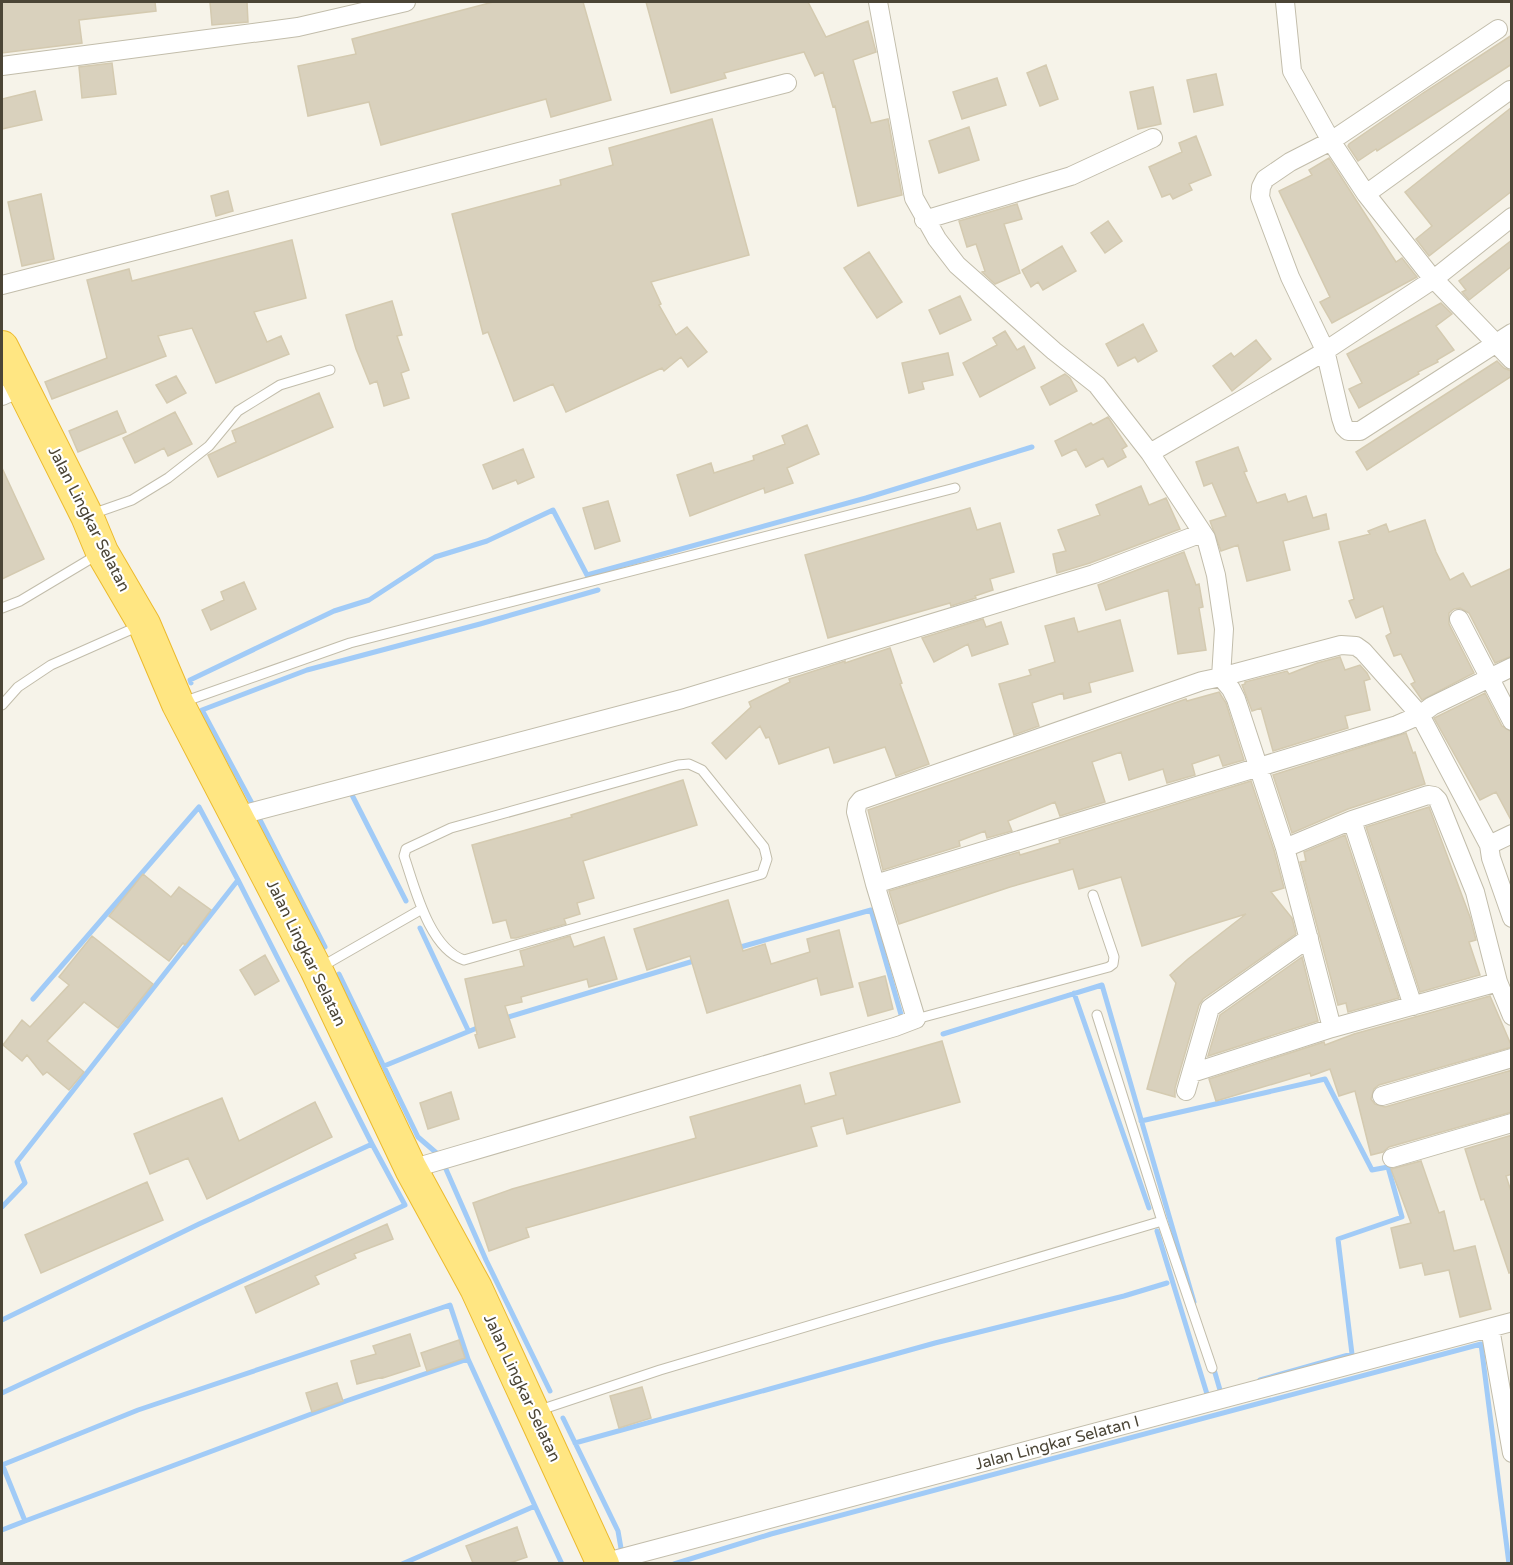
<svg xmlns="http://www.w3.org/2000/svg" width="1513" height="1565" viewBox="0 0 1513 1565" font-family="'Varela Round',sans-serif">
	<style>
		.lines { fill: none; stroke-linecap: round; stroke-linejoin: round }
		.stream { stroke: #a1cbf7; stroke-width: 5 }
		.building { fill: #d9d1bd; stroke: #d4cab0; stroke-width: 1.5 }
		.service-casing { stroke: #c2bdab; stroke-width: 11 }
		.minor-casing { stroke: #c2bdab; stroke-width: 20 }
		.trunk-casing { stroke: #ecba2d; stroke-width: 34 }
		.service { stroke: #fff; stroke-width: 9 }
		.minor { stroke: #fff; stroke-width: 18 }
		.trunk { stroke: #ffe682; stroke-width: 32 }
		.labels { text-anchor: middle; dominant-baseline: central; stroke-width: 4.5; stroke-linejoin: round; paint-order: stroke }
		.street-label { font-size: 16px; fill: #4b4536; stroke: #fff }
	</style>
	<rect width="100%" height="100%" fill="#f6f3e9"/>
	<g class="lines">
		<path class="stream" d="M191,683L190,680L334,611L369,600L435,557L487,541L553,510L587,575L866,498L1032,447
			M351,793L406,901
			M254,807L202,710L307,670L480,624L598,590
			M259,818L325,947
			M420,928L468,1030
			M737,948L871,910L902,1018L898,1019
			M339,974L418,1137L440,1156
			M1074,993L1149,1208
			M33,999L199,807L238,880
			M502,1019L697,960
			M943,1034L1102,985L1194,1302
			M384,1066L482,1026
			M1141,1121L1325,1079L1372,1170L1388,1167L1402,1217L1338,1239L1352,1354L1260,1380
			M445,1167L486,1260L550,1391
			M2,1207L25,1183L17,1162L238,880L372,1144L199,1224L2,1320
			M1157,1231L1207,1394
			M1213,1366L1220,1390
			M2,1393L405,1205L372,1144
			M563,1418L618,1531L622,1554
			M575,1443L935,1343L1124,1296L1167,1283
			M2,1464L25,1521L346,1401L468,1359L535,1506L402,1564
			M2,1465L138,1410L450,1305L468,1359
			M535,1506L562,1564
			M2,1530L25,1521
			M674,1564L771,1534L1481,1344L1509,1564"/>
	</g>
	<path class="building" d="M2,2H155L156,11L79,20L82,43L2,53Z
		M210,2H247L248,22L212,25Z
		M493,2H583L611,100L551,117L546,99L381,145L369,102L308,116L298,66L356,54L352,39Z
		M646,2H808L826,37L868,21L876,52L853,60L871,123L888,119L902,195L858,206L835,106L833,107L823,72L815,76L804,52L724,73L726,78L671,93Z
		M1512,35V64L1377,151L1376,149L1358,161L1348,146L1349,144L1423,93Z
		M112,63L116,94L82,98L79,67Z
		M1046,65L1058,99L1040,106L1027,73Z
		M1216,74L1223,105L1194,112L1187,80Z
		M997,78L1006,105L962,119L953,92Z
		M1153,87L1161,124L1138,129L1130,92Z
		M35,91L42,120L2,129V99Z
		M1512,107V191L1429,256L1416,239L1432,226L1405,192Z
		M712,119L749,255L651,282L661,304L659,305L676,335L687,327L707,352L688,367L681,357L664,371L662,368L566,412L553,384L514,401L488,332L483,334L452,214L561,185L560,180L613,165L609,148Z
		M969,127L979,160L939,173L929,141Z
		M1196,136L1211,175L1189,184L1192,190L1173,199L1170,194L1162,197L1149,167L1182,152L1179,143Z
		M1329,158L1396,262L1402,258L1417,277L1332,323L1320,302L1330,297L1279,191L1312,175L1309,170Z
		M228,191L233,211L216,216L211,196Z
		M41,194L54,259L22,266L8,202Z
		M1017,204L1022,219L1004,224L1020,273L995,284L982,272L985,271L976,244L967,247L959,221Z
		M1108,221L1122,241L1105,253L1091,233Z
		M292,240L306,298L254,312L267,342L281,336L289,354L216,383L192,328L158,336L166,356L52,399L45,382L107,358L87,280L129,269L132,281Z
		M1512,240V266L1469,300L1462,292L1466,290L1459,281Z
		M1062,246L1076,271L1043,290L1038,282L1031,287L1022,270Z
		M869,252L902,302L877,318L844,268Z
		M960,296L971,320L940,334L929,310Z
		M392,301L402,335L397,336L409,370L401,373L409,398L384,406L377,381L370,384L356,349L346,315Z
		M1441,303L1452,314L1436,326L1454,350L1437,360L1438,362L1418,372L1419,374L1359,408L1349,389L1362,383L1347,354Z
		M1143,324L1157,351L1138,362L1135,357L1118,366L1106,344Z
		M1005,331L1017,350L1024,346L1035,368L980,397L963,363L997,345L993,338Z
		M1256,340L1271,359L1232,391L1213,366L1231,353L1234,357Z
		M948,353L953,375L922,382L924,389L909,393L902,363Z
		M1497,361L1504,368L1511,371L1512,376L1367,470L1356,452Z
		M1065,374L1070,378L1077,391L1050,405L1041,387Z
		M176,376L186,393L167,403L156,385Z
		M319,393L333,427L218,477L208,455L236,442L232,431Z
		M117,411L126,432L78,452L69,431Z
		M175,412L192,444L168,456L164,448L135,463L123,438Z
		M1108,417L1127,446L1122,449L1126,457L1108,467L1103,458L1086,467L1076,449L1062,456L1055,441L1091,423L1093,425Z
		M807,425L819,454L787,468L793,483L765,493L764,488L690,516L677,475L711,463L714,473L754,460L753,456L785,444L782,436Z
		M1238,447L1247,471L1244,472L1257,503L1285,494L1288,502L1306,496L1313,518L1326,514L1329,529L1283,541L1290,570L1247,581L1238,545L1221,551L1210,521L1226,516L1212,483L1204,486L1196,462Z
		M523,449L534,477L518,484L516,480L493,489L483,465Z
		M2,468L44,559L2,579Z
		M1141,486L1149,505L1166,498L1180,529L1090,563L1057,573L1053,554L1066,551L1058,530L1100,515L1096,505Z
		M608,501L620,541L595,549L583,508Z
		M970,508L977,530L1000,523L1014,572L990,579L993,590L975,596L976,598L951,606L950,603L828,638L805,555Z
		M1425,520L1436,552L1450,580L1463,573L1471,587L1512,568V656L1495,663L1469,613L1460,608L1454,609L1449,613V624L1474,673L1422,700L1411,684L1415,682L1401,654L1394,656L1386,636L1391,633L1383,606L1356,618L1349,601L1354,599L1339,542L1370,534L1368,531L1386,524L1389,532Z
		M1184,552L1196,585L1199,584L1203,607L1199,608L1206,650L1178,654L1168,590L1106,610L1098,585Z
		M244,582L256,609L211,630L202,610L224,600L221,592Z
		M1074,618L1078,632L1120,620L1133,671L1089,683L1091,692L1064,699L1063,693L1032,703L1039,726L1014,735L999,684L1031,675L1029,670L1055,662L1045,626Z
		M983,619L986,627L1001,622L1008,644L972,656L968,644L934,662L922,638Z
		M890,648L902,683L900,684L929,764L896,776L885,747L834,763L829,747L779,764L769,737L766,738L760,726L726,759L712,743L751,707L749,702L790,682L789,679L845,661V663Z
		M1340,657L1345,670L1360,665L1367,673L1370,679L1364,681L1370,710L1345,716L1348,728L1273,751L1261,708L1252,711L1242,685L1245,684V682L1287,671L1289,674L1317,663Z
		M1219,692L1226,703L1244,760L1223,766L1219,755L1192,764L1195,775L1167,783L1163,769L1129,780L1121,752L1092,762L1105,802L1060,816L1055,802L1008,821L1012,831L987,838L985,831L959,841L960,846L883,870L868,810L1186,699L1187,701Z
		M1485,693L1502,726L1512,732V822L1496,792L1480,800L1434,718Z
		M1406,733L1413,753L1415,752L1425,784L1348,809L1292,833L1273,775Z
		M683,780L697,825L583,861L594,898L577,903L580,914L564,919L566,924L516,938H511L506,920L493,923L472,845L572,817L571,815Z
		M1251,781L1274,850L1284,888L1271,892L1292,918L1296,934L1203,999L1199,1005L1175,1088V1097L1147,1089L1176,983L1170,975L1188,959L1246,914L1142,946L1121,877L1079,889L1073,869L1010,887L899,924L889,891L1019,852L1020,855L1060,843L1059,840Z
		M1429,807L1470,917L1476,940L1469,942L1480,975L1420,992L1366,827Z
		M1345,835L1399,998L1348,1012L1346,1003L1338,1005L1300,862L1306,861L1304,852Z
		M143,874L171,897L179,887L211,910L185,945L183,943L169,961L109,916Z
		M728,900L743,951L765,944L771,964L810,952L807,939L839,930L853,987L821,995L817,978L707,1013L690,956L647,970L634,929Z
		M92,936L153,984L118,1028L84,1002L47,1041L84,1072L69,1090L47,1072L43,1075L27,1055L22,1061L3,1045L22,1020L30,1027L69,985L59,977Z
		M570,936L574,947L604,937L617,979L589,987L587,979L521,997L522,1002L505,1006L515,1037L479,1048L475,1035L477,1034L465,979L524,966L520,951Z
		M265,955L279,981L255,995L240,970Z
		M1302,957L1318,1021L1208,1056L1220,1015Z
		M885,976L893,1009L868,1016L859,983Z
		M1490,996L1512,1047L1379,1085L1374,1089L1371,1099L1375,1104L1385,1107L1512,1070V1112L1389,1147L1383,1152L1371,1155L1355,1091L1339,1096L1330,1069L1311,1076L1310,1073L1216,1101L1209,1079L1324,1042L1325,1045L1354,1034Z
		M942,1041L960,1102L847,1134L843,1118L811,1127L817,1146L526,1228L529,1237L489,1251L473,1203L512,1189L696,1138L690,1117L800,1085L805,1104L836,1095L830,1073Z
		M451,1092L459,1119L428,1129L420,1103Z
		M222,1098L239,1141L315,1102L332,1137L207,1199L188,1158L150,1174L134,1134Z
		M1512,1135V1174L1506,1176L1512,1194V1272L1509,1273L1484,1199L1481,1200L1465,1149Z
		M1421,1161L1439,1213L1444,1211L1454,1251L1475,1246L1491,1309L1460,1317L1449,1270L1425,1275L1422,1263L1400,1268L1391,1228L1411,1223L1391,1169Z
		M147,1182L163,1220L41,1273L25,1235Z
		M387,1224L393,1239L354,1254L356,1258L315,1276L319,1284L256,1313L245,1287Z
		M410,1334L420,1366L383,1378V1377L357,1384L351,1361L376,1354L373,1346Z
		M459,1340L465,1358L427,1371L421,1353Z
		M337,1383L343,1401L312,1412L306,1393Z
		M642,1387L651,1418L619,1428L610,1396Z
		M517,1527L527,1557L510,1563H473L466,1546Z"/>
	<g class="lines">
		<g class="service-casing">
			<path id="service" d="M92,514L132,500L168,478L209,446L238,411L280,385L330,370
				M2,608L20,601L97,555
				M183,702L350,643L955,488
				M2,705L18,687L51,665L139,626
				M689,764L702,770L764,847L767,859L762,874L464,960C429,948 415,888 404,856L406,849L451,828L678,765Z
				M321,967L422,909
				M1097,1015L1162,1221L1212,1368
				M916,1019L1109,967L1113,964L1114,957L1093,895
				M537,1411L660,1370L1162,1221"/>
		</g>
		<g class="minor-casing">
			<path id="minor" d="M878,2L914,198L937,239L957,265L1054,351L1097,385L1150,453L1206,538L1216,575L1224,629L1221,677L1341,645L1356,646L1363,651L1420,715L1489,845L1491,858L1512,918
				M1285,2L1292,71L1331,141L1366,194L1429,274L1512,360
				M1498,29L1331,141L1290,162L1265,179L1261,187L1260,197L1290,277L1325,350L1341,418L1344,427L1348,431H1360L1512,333
				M2,66L298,27L406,2
				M1366,194L1510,90
				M924,220L1071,176L1153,138
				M2,285L787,83
				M2,396L22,387
				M1150,453L1319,355L1434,279L1512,217
				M1459,619L1512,721
				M237,816L682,699L1094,574L1202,533
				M1352,820L1413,1006
				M1489,845L1512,834
				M1285,848L1352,820L1428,795L1434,796L1438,800L1475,892L1498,982
				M875,884L1397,725L1420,715L1432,706L1512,667
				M1192,1073L1332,1028L1498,982L1512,1016
				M1186,1091L1210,1008L1309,938
				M1382,1096L1512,1058
				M1392,1158L1512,1123
				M411,1169L895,1027L916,1019L875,884L856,812L857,805L861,800L1202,681L1221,677L1231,689L1236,699L1285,848L1332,1028
				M1490,1328L1512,1453
				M603,1563L1512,1322"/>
		</g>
		<g class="trunk-casing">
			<path id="trunk" d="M2,347L87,516L102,552L144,624L178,704L316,969L411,1169L476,1288L603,1564"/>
		</g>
		<use href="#service" class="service"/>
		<use href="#minor" class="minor"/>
		<use href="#trunk" class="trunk"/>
	</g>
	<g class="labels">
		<g class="street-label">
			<text transform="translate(89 519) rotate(63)">Jalan Lingkar Selatan</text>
			<text transform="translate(306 953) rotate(64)">Jalan Lingkar Selatan</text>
			<text transform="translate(522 1388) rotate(65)">Jalan Lingkar Selatan</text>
			<text transform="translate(1057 1443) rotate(-15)">Jalan Lingkar Selatan I</text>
		</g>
	</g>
	<rect width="1513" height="1565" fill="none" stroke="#4b4536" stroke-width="6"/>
</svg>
